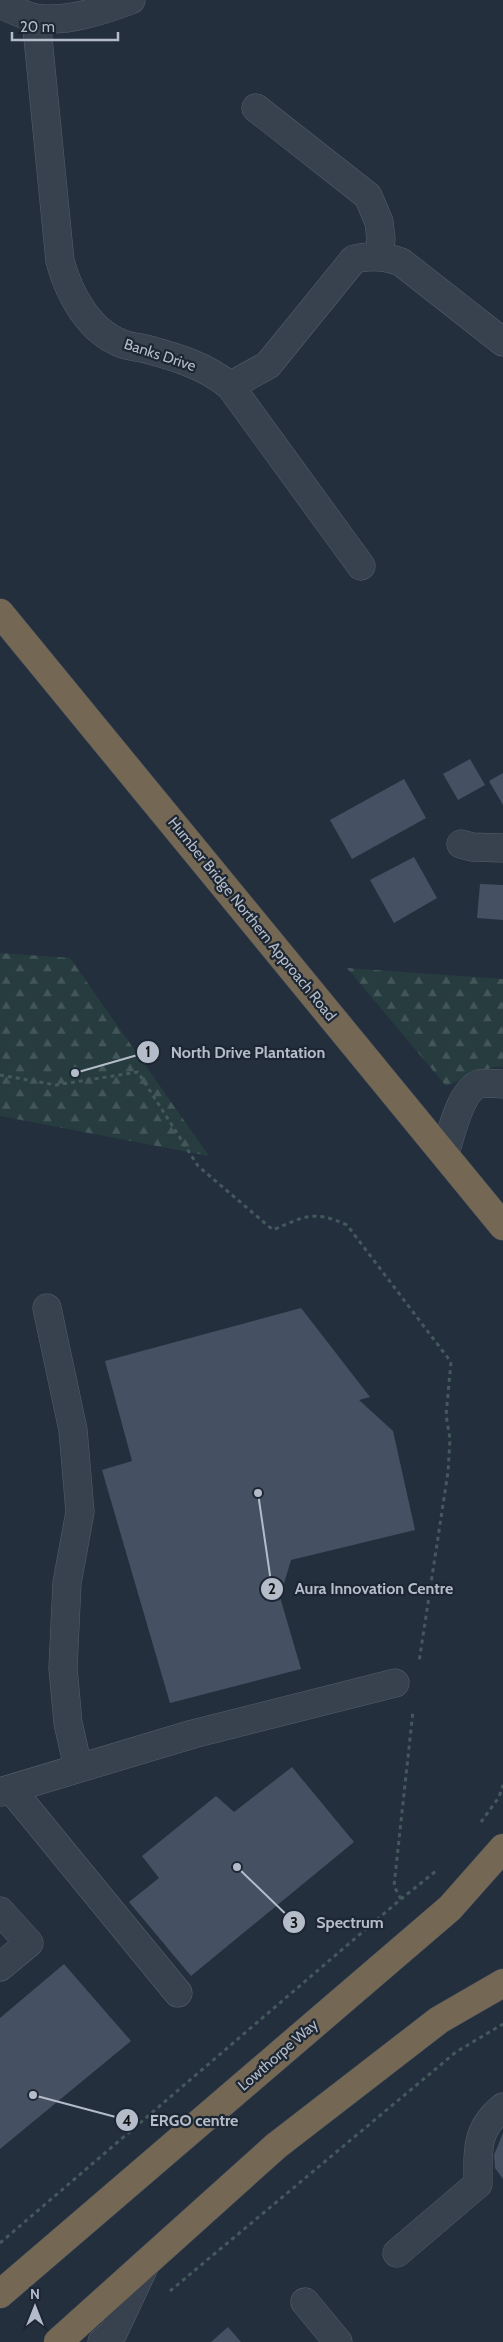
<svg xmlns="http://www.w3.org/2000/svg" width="503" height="2342" viewBox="0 0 503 2342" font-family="Cabin,sans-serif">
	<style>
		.forest { fill: url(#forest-firs) }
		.building { fill: #455162 }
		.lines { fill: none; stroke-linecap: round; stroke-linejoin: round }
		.minor-casing { stroke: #565f6c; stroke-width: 29 }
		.highway-casing { stroke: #434c59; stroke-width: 29 }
		.path { stroke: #44595c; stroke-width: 3; stroke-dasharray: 4 4; stroke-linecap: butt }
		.minor { stroke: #38414e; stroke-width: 28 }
		.highway { stroke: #746855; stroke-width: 28 }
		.labels { text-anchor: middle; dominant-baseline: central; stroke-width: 4.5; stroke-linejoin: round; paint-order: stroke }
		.street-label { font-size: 15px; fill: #b4bcc9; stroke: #1d2633 }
		.leader { fill: none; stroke: #b4bcc9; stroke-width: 2 }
		.callout-dot { fill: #b4bcc9; stroke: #1d2633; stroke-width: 2 }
		.mark-label { font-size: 15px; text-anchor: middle; font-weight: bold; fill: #111 }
		.callout-label { font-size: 16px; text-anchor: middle; font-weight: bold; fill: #b4bcc9; stroke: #1d2633; stroke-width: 4.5; stroke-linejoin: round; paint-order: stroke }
	</style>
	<defs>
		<pattern id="forest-firs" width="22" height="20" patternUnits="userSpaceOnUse" patternTransform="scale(1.25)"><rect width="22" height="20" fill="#263c3f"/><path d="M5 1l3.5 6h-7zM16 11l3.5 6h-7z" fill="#435659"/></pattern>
	</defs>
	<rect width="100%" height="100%" fill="#242f3e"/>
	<path class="forest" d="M0,953L70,958L209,1156L0,1116Z
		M347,968L503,979V1067H493L446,1086Z"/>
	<path class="building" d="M470,759L485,785L458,800L443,774Z
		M503,773V805L489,781Z
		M404,779L426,818L352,859L330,820Z
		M414,857L437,898L394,923L370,880Z
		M480,884L503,885V920L477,918Z
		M301,1308L370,1397L359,1400L393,1431L415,1530L291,1560L280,1597L301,1669L170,1703L102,1470L132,1461L105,1361Z
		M292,1767L354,1842L191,1976L129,1902L159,1878L142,1856L216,1796L234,1812Z
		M64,1964L131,2041L0,2149V2018Z
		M503,2133V2179L495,2168L494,2155Z
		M228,2327L241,2342H211Z"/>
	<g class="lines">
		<g class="minor-casing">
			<path id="minor" d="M0,4C11,9 24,16 36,18C66,23 104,10 131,0
				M36,18L60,261C69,294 89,332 123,344C130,347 138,347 146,349C176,357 206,366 230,386L361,566
				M256,108L368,196L379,222L381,239L379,256
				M230,386L268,365L354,259C371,255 385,256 401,262L503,342
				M461,844L472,847L503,848
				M445,1153C451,1135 460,1091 479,1084C486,1082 496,1084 503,1084
				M47,1308L73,1430L80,1512L67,1583L63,1668L68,1723L78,1767
				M11,1789L178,1993
				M0,1792L193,1734L395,1683
				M0,1911L29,1943L0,1967
				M397,2253L478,2184C478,2150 475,2130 503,2107
				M305,2302L338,2342
				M102,2342L113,2333L144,2267"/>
		</g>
		<g class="highway-casing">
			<path id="highway" d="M0,613L503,1226
				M0,2294L450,1908L503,1848
				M58,2342L276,2146L439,2020L503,1983"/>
		</g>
		<path class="path" d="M0,1075L56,1085L138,1072L198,1166L273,1230C305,1216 314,1210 347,1225L451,1362L446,1415L450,1439L448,1472L419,1662
			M481,1822L499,1797L503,1785
			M401,1899L394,1886L413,1711
			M0,2243L401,1899L436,1871
			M170,2291L456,2052L503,2024"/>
		<use href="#minor" class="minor"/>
		<use href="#highway" class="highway"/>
	</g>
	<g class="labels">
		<g class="street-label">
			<text transform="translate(160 355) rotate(18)">Banks Drive</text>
			<text transform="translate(252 919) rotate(51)">Humber Bridge Northern Approach Road</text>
			<text transform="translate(278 2055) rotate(-41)">Lowthorpe Way</text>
		</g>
	</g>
	<path class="leader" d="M75 1073L148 1052M258 1493L272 1589M237 1867L294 1922M33 2095L127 2120"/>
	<g class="callout-dot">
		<circle cx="75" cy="1073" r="5"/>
		<circle cx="258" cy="1493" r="5"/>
		<circle cx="237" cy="1867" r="5"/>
		<circle cx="33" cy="2095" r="5"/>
		<circle cx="148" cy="1052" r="12"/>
		<circle cx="272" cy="1589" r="12"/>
		<circle cx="294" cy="1922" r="12"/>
		<circle cx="127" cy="2120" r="12"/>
	</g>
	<g class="mark-label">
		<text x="148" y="1057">1</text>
		<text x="272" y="1594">2</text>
		<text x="294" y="1928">3</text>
		<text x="127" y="2126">4</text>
	</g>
	<g class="callout-label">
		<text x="248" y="1058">North Drive Plantation</text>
		<text x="374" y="1594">Aura Innovation Centre</text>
		<text x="350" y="1928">Spectrum</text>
		<text x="194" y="2126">ERGO centre</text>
	</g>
	<g transform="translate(35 2307)" stroke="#1d2633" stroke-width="4" paint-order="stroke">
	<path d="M0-4L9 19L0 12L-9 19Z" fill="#b4bcc9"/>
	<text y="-8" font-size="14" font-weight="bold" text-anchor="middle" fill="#b4bcc9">N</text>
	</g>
	<path d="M12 32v8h106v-8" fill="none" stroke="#b4bcc9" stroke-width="2.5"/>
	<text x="20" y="32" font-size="15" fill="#b4bcc9" stroke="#1d2633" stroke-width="4" paint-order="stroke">20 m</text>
</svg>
